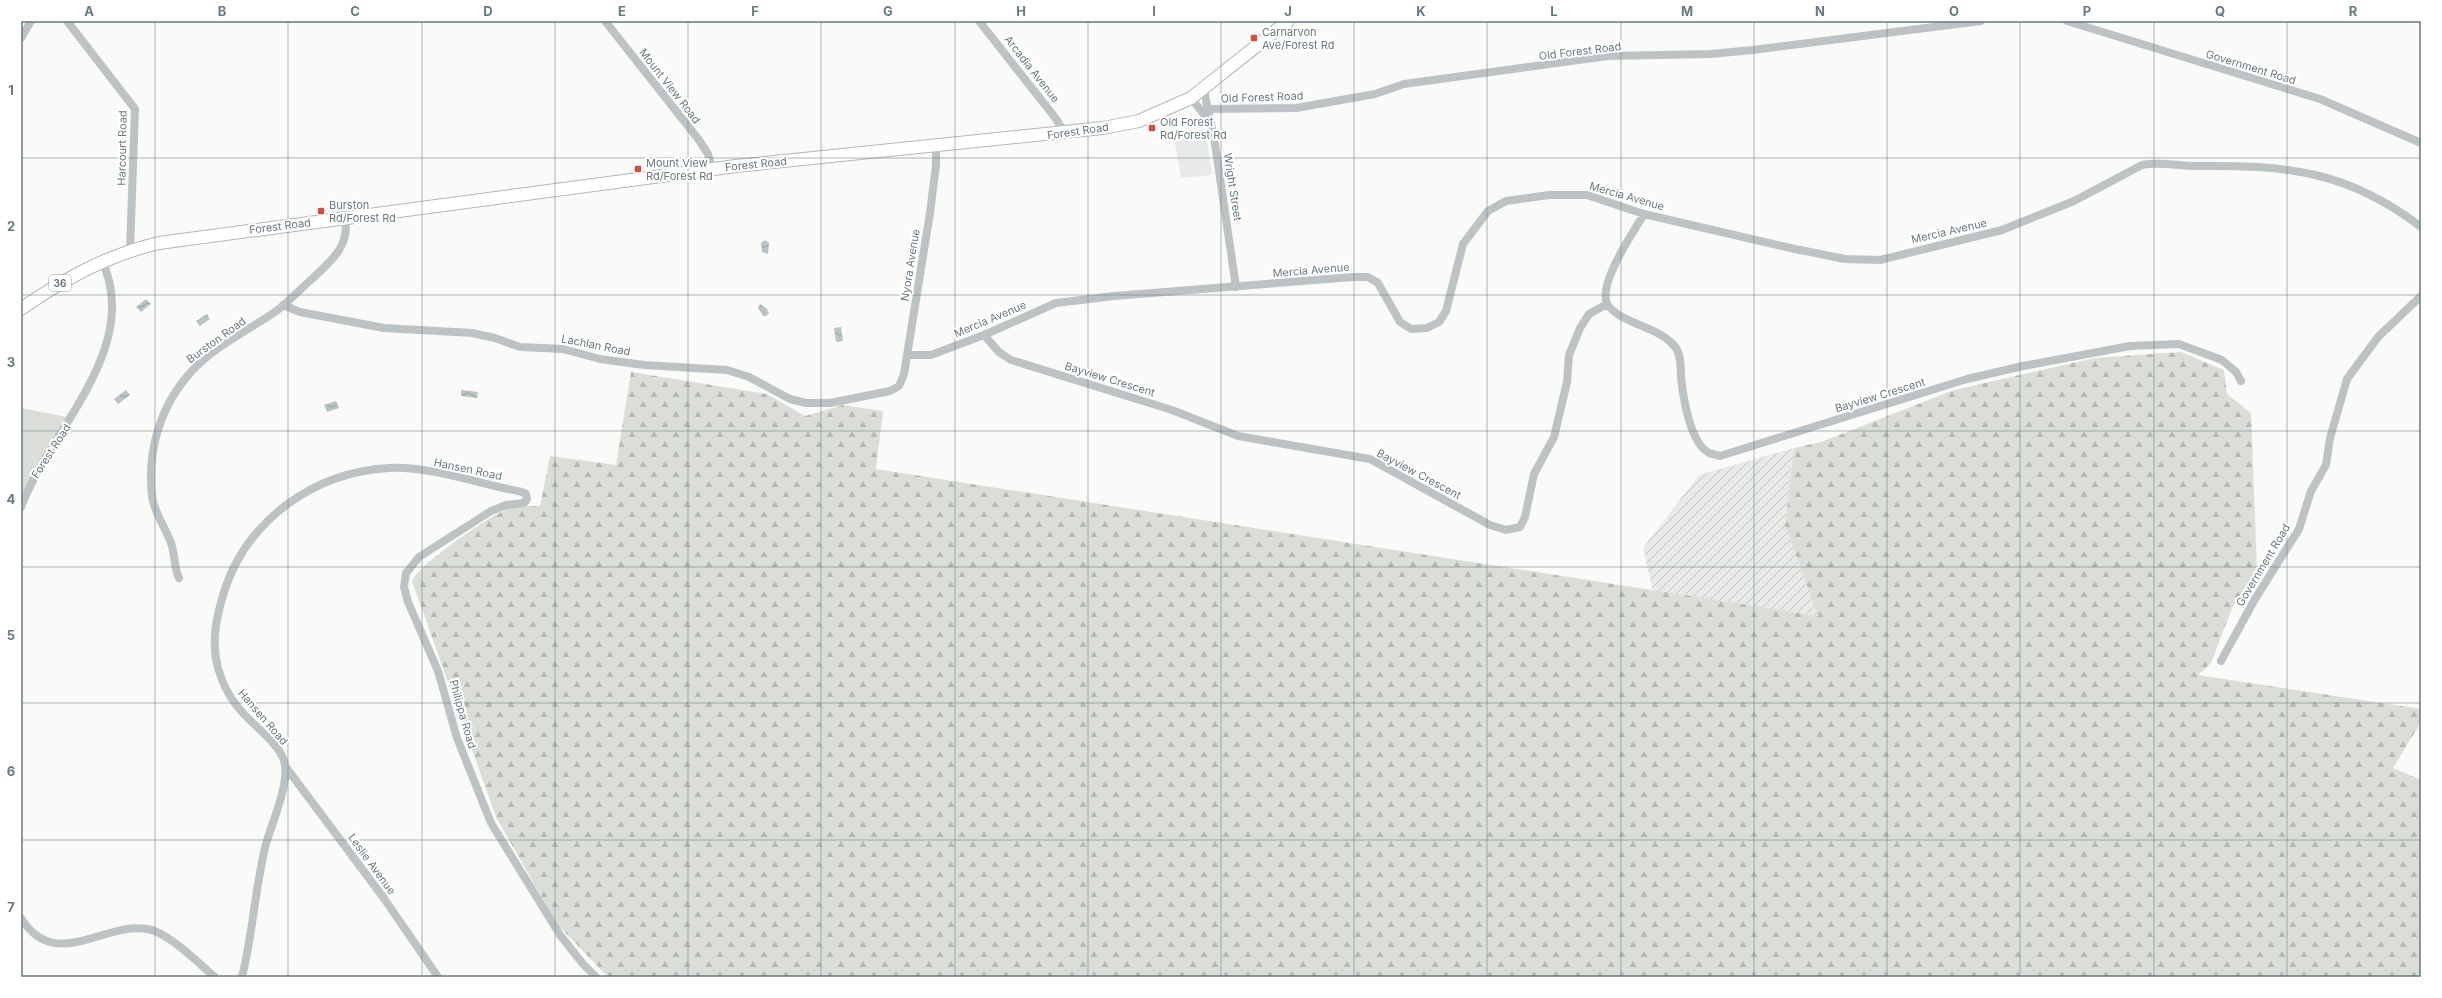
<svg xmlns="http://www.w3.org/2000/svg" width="2442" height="998" viewBox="0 0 2442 998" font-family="Inter,sans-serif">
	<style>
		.built { fill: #e8eae8 }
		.industrial { fill: url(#industrial-furrows) }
		.green { fill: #dbded8 }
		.forest { fill: url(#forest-firs) }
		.water { fill: url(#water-waves) }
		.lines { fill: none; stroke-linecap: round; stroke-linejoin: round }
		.primary-casing { stroke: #b2b7ba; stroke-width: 14 }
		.street { stroke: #bdc3c5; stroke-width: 8 }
		.primary { stroke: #fff; stroke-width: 12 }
		.grid { fill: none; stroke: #68797f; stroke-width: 1; stroke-opacity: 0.55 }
		.poi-dot { fill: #ce5144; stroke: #fff; stroke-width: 1.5 }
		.labels { text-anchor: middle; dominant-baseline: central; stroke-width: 4; stroke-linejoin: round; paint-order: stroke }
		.shield { fill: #fff; stroke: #95a1a5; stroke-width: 1 }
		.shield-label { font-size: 10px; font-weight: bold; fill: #68797f }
		.poi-label { font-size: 11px; fill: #68797f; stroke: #fff; text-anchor: start }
		.street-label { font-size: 11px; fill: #68797f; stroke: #fff }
		.neatline { fill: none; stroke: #68797f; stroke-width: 1.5 }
		.grid-label { font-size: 13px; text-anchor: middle; font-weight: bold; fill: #68797f }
	</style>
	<defs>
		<pattern id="industrial-furrows" width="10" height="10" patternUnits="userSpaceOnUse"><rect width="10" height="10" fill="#e8eae8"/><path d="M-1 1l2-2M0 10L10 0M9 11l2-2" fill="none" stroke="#c0c2c1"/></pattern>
		<pattern id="forest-firs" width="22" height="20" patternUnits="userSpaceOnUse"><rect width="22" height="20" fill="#dbded8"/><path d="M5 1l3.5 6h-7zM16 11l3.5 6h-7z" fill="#b5b9b4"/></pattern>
		<pattern id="water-waves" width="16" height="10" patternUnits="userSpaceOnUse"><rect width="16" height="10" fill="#b8c3c6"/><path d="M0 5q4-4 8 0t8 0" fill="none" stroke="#99a3a6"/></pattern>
	</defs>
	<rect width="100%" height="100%" fill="#fafaf8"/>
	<path class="built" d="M1205,129L1212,175L1181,178L1173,133Z"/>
	<path class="industrial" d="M1794,448L1785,525L1818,616L1653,591L1643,548L1699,475Z"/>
	<path class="green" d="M21,408L72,418L21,506Z"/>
	<path class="forest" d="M2181,352L2224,370L2227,394L2251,413L2257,570L2232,608L2211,663L2198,675L2421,709V722L2393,768L2421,780V977H608L557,924L496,817L412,581C422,562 488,517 509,508C517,505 531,507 540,506L550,456L616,465L631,372L767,394L805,416L843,405L883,411L876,469L1818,616L1785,525L1794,448L1821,442L1954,390L2095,358Z"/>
	<path class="water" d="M765,240L769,243L768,254L762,252L761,243Z
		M146,299L151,304L141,312L136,307Z
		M760,304L767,309L769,313L766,316H763L758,308Z
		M207,314L210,319L200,326L196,321Z
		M841,327L843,341L836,342L834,328Z
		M126,390L130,395L118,404L114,399Z
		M461,390L478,392L477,398L461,396Z
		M336,401L339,408L327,412L324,405Z"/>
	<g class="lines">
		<g class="primary-casing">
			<path id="primary" d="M21,309C64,279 107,255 159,243L736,166L1103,128L1139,121L1191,98L1288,21"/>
		</g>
		<path class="street" d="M67,21L135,109L130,250
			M605,21L699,140L708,154L712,169
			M979,21L1057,120L1064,133
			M2067,21L2320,99L2421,143
			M21,38L31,21
			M1204,90L1209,115
			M1191,98L1211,123L1214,137L1236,287
			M1208,109L1296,108L1375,94L1404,84L1608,56L1710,54L1753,50L1981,21
			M1607,304C1598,283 1633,233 1644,214
			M283,305L300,312L384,328L472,333L495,338L520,347L563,349L600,359L644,365L727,370L749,377L790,399L806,403H830L890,391L899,386L904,374L930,213L936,165V146
			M984,335L999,352L1011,360L1172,410L1238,436L1370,459L1490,525L1506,530L1520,527L1525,517L1534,474L1554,437L1567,382L1569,355L1580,328L1589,314L1607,304C1623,326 1659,325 1676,348C1681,356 1681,368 1681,377C1683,397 1690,443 1709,453C1712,454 1717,455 1720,456L1967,379L2023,366L2130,346L2179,344L2222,360L2236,372L2241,381
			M907,355H931L984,335L1056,303L1114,296L1353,277H1368L1378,283L1400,322L1411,329L1427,328L1439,322L1446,311L1463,244L1488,211L1506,201L1549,195H1587L1644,214L1795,249L1845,259L1880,260L2002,230L2074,201L2142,165C2159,161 2178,166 2196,166C2286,165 2347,170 2421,227
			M21,507C49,431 143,348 102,261
			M179,578C174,567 175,557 172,546C167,529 154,514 152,496C147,451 160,406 191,372C212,348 245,332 272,314C287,304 299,290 313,278C332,260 350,246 345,218
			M2221,661L2255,599L2299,529L2311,491L2326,465L2330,438L2347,379L2378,337L2421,296
			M285,766L383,897L438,977
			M21,918C55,973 104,921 148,929C169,933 198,963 215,977
			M242,977C253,933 255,887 266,844C272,822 288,788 285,765C283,745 249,723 237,706C228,695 222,682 218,668C211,642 216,618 224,592C247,520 314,472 389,468C431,466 480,484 522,492L526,494L527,499L524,503L506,505L491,511L419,557L406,573L404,587L408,602L438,671L457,738L491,823L560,935L583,964L596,977"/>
		<use href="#primary" class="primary"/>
	</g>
	<path class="grid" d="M155,21V977M288,21V977M422,21V977M555,21V977M688,21V977M821,21V977M955,21V977M1088,21V977M1221,21V977M1354,21V977M1487,21V977M1621,21V977M1754,21V977M1887,21V977M2020,21V977M2154,21V977M2287,21V977M21,158H2421M21,295H2421M21,431H2421M21,567H2421M21,703H2421M21,840H2421"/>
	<g class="poi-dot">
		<rect x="1250" y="34" width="8" height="8" rx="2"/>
		<rect x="1148" y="124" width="8" height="8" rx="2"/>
		<rect x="634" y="165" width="8" height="8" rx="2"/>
		<rect x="317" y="207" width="8" height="8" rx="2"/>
	</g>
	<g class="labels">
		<rect class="shield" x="49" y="275" width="22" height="16" rx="3"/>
		<g class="shield-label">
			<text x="60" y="283">36</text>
		</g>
		<g class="poi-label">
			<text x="1262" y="32">Carnarvon<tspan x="1262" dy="13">Ave/Forest Rd</tspan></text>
			<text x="1160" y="122">Old Forest<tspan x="1160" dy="13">Rd/Forest Rd</tspan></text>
			<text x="646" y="163">Mount View<tspan x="646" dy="13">Rd/Forest Rd</tspan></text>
			<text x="329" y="205">Burston<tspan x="329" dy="13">Rd/Forest Rd</tspan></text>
		</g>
		<g class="street-label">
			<text transform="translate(1580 51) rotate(-7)">Old Forest Road</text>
			<text transform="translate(2251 67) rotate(17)">Government Road</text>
			<text transform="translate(1032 69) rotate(52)">Arcadia Avenue</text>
			<text transform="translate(670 86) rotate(52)">Mount View Road</text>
			<text transform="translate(1262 97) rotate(-2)">Old Forest Road</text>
			<text transform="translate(1078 131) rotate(-8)">Forest Road</text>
			<text transform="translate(122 148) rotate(-89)">Harcourt Road</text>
			<text transform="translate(756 164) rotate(-6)">Forest Road</text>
			<text transform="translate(1233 187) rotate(81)">Wright Street</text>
			<text transform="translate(1627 196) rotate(16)">Mercia Avenue</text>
			<text transform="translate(280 226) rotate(-7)">Forest Road</text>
			<text transform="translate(1949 231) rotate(-13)">Mercia Avenue</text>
			<text transform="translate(910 265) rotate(-81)">Nyora Avenue</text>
			<text transform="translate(1311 270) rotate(-5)">Mercia Avenue</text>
			<text transform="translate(990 319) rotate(-23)">Mercia Avenue</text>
			<text transform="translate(216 340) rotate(-36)">Burston Road</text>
			<text transform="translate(596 345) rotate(11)">Lachlan Road</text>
			<text transform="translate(1110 379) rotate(17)">Bayview Crescent</text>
			<text transform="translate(1880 395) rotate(-17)">Bayview Crescent</text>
			<text transform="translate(51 451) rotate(-57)">Forest Road</text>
			<text transform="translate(468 469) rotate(12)">Hansen Road</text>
			<text transform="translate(1419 474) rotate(28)">Bayview Crescent</text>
			<text transform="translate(2263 565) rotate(-59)">Government Road</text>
			<text transform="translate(463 714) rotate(74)">Philippa Road</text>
			<text transform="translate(263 717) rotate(49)">Hansen Road</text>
			<text transform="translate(372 864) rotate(54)">Leslie Avenue</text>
		</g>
	</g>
	<rect width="2442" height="998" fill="none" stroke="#ffffff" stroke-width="44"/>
	<rect x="22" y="22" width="2398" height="954" class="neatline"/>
	<g class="grid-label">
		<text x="89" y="16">A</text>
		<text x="222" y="16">B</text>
		<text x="355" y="16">C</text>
		<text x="488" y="16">D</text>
		<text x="622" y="16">E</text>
		<text x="755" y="16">F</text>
		<text x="888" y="16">G</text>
		<text x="1021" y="16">H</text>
		<text x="1154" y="16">I</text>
		<text x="1288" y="16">J</text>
		<text x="1421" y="16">K</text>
		<text x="1554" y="16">L</text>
		<text x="1687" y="16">M</text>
		<text x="1820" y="16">N</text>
		<text x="1954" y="16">O</text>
		<text x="2087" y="16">P</text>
		<text x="2220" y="16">Q</text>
		<text x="2353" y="16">R</text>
		<text x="11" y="95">1</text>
		<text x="11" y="231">2</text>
		<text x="11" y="367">3</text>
		<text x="11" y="504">4</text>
		<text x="11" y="640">5</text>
		<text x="11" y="776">6</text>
		<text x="11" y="912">7</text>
	</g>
</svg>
